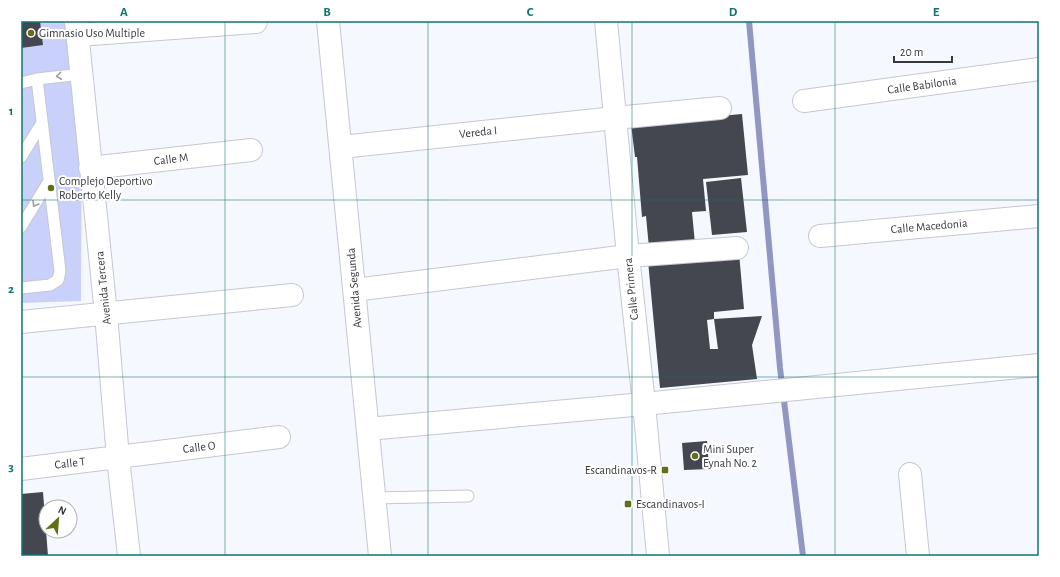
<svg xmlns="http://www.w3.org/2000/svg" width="1060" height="577" viewBox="0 0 1060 577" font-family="'Alegreya Sans',sans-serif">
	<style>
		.green { fill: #c9d0f9 }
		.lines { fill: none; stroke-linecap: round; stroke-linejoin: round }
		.stream { stroke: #9197c2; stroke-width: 6 }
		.building { fill: #444650 }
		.service-casing { stroke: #c5c7d3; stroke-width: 13 }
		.minor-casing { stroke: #c5c7d3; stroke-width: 24 }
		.tertiary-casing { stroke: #c5c7d3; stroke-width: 24 }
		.service { stroke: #fff; stroke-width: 11 }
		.minor { stroke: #fff; stroke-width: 22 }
		.tertiary { stroke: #fff; stroke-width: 22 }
		.oneway { stroke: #9b9c9e }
		.grid { fill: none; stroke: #0f766e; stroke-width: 1; stroke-opacity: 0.55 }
		.poi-dot { fill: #636f18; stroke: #fff; stroke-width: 1.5 }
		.labels { text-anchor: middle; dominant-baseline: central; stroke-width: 4; stroke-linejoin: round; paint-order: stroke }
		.poi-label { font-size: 12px; fill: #37383d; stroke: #fff; text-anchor: start }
		.street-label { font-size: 12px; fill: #37383d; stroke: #fff }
		.neatline { fill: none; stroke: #0f766e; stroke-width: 1.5 }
		.grid-label { font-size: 13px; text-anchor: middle; font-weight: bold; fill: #0f766e }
	</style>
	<rect width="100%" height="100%" fill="#f6f8ff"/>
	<path class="green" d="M21,21H74L82,74L81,301L21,303Z"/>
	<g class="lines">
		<path class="stream" d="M749,21L780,368L803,556"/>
	</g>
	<path class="building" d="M21,21H40L43,45L21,48Z
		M742,114L748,175L703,179L706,211L692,212L695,244L649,248L646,216L642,217L637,157H635L631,124Z
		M741,178L747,232L712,235L706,182Z
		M739,253L744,309L714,312V319L707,320L710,349H718L714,319L762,316L752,345L757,379L660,388L648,261Z
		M707,441L709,469L684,470L682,443Z
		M43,492L48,556H21V494Z"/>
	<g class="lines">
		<g class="service-casing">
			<path id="service" d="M21,83L37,79L82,74
				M21,157L42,123
				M21,227L49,181
				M21,288L50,285L58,280L60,271L37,79
				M374,498L468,496"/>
		</g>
		<g class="minor-casing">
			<path id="minor" d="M76,21L106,314L118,458L129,556
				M328,21L380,556
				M78,35L256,22
				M804,101L1039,69
				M341,147L615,118L720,108
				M90,168L251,150
				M820,236L1039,216
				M354,290L628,256L737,248
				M21,322L292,295
				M368,429L644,404L1039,365
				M21,469L279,437
				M910,474L918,556"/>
		</g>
		<g class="tertiary-casing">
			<path id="tertiary" d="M606,21L628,256L644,404L658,556"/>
		</g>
		<use href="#service" class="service"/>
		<use href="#minor" class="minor"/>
		<use href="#tertiary" class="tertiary"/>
	</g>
	<defs><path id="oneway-chevron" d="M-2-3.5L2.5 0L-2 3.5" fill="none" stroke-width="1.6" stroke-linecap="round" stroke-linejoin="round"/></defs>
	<g class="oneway">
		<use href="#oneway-chevron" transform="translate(59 76) rotate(173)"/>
		<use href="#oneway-chevron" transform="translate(35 204) rotate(121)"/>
	</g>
	<path class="grid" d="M225,21V556M428,21V556M632,21V556M835,21V556M21,200H1039M21,377H1039"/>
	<g class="poi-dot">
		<circle cx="31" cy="33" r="4"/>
		<circle cx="51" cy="188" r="4"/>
		<circle cx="695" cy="456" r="4"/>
		<rect x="661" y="466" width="8" height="8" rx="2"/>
		<rect x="624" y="500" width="8" height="8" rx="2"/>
	</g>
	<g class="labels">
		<g class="poi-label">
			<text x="39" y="33">Gimnasio Uso Multiple</text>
			<text x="59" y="181">Complejo Deportivo<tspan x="59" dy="14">Roberto Kelly</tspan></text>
			<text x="703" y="449">Mini Super<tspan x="703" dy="14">Eynah No. 2</tspan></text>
			<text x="657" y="470" text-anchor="end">Escandinavos-R</text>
			<text x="636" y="504">Escandinavos-I</text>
		</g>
		<g class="street-label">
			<text transform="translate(922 85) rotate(-8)">Calle Babilonia</text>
			<text transform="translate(478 132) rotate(-6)">Vereda I</text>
			<text transform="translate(171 159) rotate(-7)">Calle M</text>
			<text transform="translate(929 226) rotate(-5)">Calle Macedonia</text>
			<text transform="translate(103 288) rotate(-96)">Avenida Tercera</text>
			<text transform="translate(354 288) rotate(-95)">Avenida Segunda</text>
			<text transform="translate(631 289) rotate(-96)">Calle Primera</text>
			<text transform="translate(199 447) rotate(-7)">Calle O</text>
			<text transform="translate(70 463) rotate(-7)">Calle T</text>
		</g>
	</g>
	<rect width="1060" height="577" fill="none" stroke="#ffffff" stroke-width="44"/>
	<g transform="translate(58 519) rotate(26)"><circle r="19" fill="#ffffff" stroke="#afafb1"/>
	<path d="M0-3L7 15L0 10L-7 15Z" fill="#636f18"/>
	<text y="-6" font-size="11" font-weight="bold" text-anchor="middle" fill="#37383d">N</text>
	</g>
	<path d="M894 56v6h58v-6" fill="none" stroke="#37383d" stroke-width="2"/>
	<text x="900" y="56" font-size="12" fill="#37383d" stroke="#ffffff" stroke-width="3" paint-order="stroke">20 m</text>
	<rect x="22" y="22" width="1016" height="533" class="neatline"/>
	<g class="grid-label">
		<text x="124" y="16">A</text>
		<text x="327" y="16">B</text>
		<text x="530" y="16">C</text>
		<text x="733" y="16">D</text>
		<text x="936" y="16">E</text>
		<text x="11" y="115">1</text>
		<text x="11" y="293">2</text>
		<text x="11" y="471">3</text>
	</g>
</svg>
